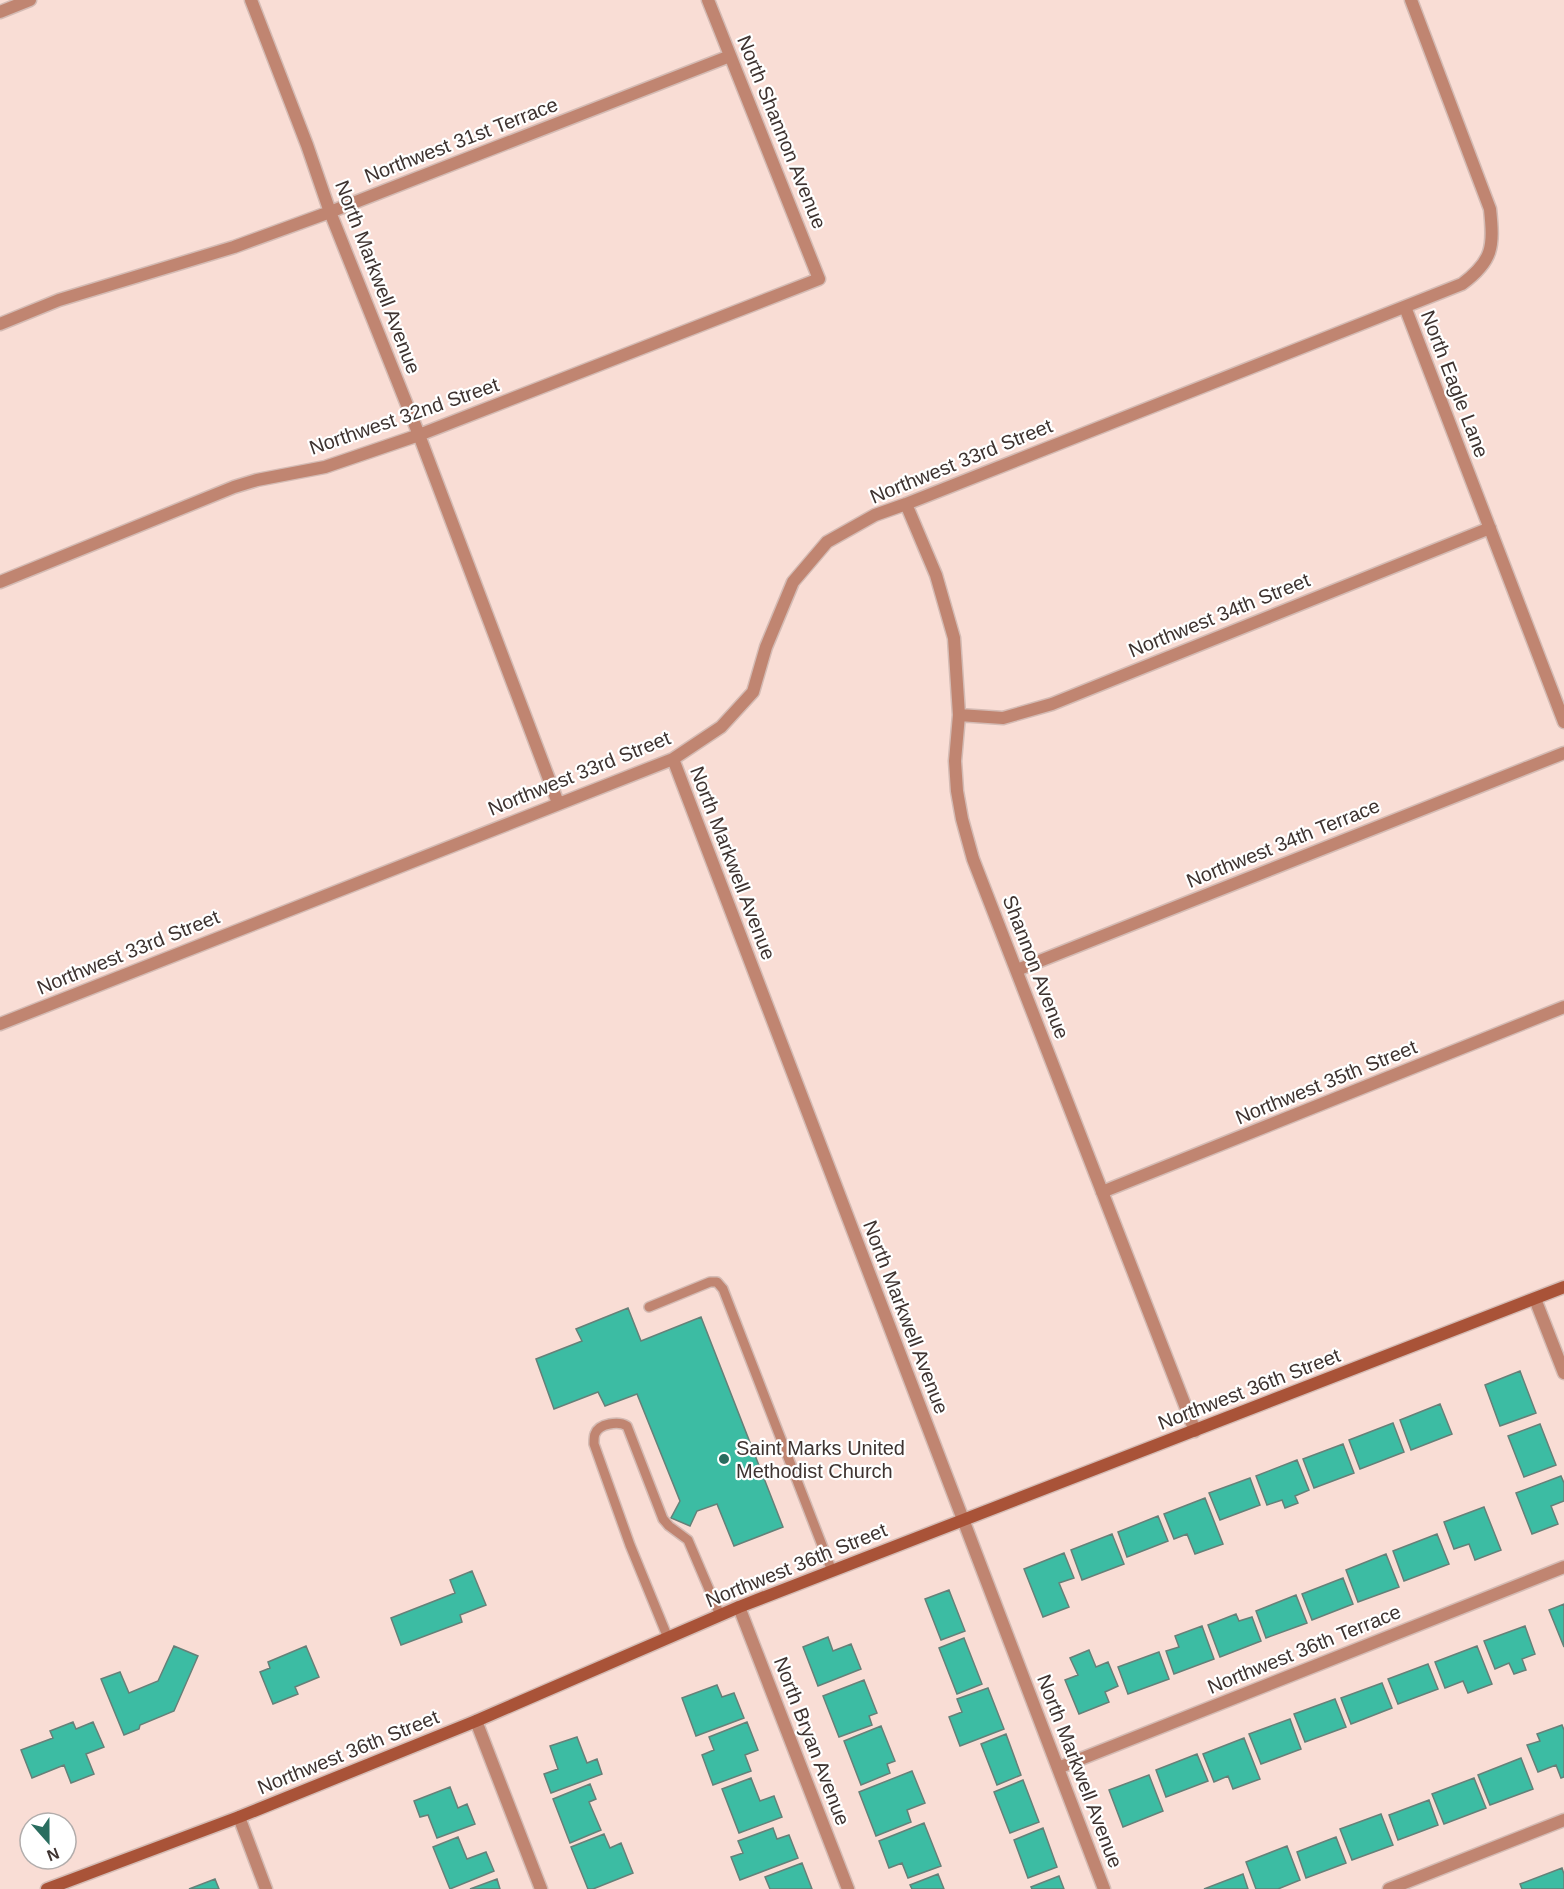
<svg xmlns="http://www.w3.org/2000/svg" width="1564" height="1889" viewBox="0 0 1564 1889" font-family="Helvetica,sans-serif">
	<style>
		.building { fill: #3cbca3; stroke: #658078; stroke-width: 1.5 }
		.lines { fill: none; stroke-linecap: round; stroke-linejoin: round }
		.lane-casing { stroke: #d4bbb4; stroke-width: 12 }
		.street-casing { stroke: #d4bbb4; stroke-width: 15 }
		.secondary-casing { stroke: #d4bbb4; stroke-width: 15 }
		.lane { stroke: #c08571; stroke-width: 9 }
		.street { stroke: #c08571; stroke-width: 12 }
		.secondary { stroke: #a95338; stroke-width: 12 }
		.poi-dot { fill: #296d5f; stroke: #fff; stroke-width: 2 }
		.labels { text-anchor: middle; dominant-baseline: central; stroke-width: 4.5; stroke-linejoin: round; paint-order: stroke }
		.street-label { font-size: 20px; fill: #3e3330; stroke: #fff }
		.poi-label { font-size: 20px; fill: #3e3330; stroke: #fff; text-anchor: start }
	</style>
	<rect width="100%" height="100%" fill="#f9ddd5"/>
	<path class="building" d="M628,1308L641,1341L701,1317L783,1527L734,1546L717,1504L697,1511L690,1526L671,1518L680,1501L637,1394L605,1406L598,1392L554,1409L536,1359L582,1341L576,1329Z
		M1520,1371L1536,1413L1500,1426L1485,1385Z
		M1440,1404L1452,1434L1411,1450L1400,1420Z
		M1393,1423L1404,1452L1360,1469L1349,1440Z
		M1540,1424L1556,1465L1524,1477L1508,1436Z
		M1343,1444L1354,1473L1314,1488L1303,1459Z
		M1297,1460L1309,1490L1295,1496L1298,1503L1285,1508L1282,1500L1267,1505L1256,1476Z
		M1561,1476L1564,1483V1501L1551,1506L1558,1524L1532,1534L1516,1493Z
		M1250,1478L1260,1505L1220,1520L1209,1493Z
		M1205,1498L1223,1544L1195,1554L1187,1534L1174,1539L1164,1514Z
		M1484,1507L1501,1550L1475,1560L1469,1544L1454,1549L1444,1522Z
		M1158,1516L1168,1541L1127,1557L1118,1532Z
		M1112,1534L1124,1564L1082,1580L1071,1550Z
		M1437,1534L1449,1564L1404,1581L1393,1551Z
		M1064,1553L1074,1578L1059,1583L1069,1607L1043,1617L1024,1569Z
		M1386,1554L1399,1587L1358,1602L1346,1570Z
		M472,1571L486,1605L460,1615L462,1622L401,1645L391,1618L455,1593L450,1580Z
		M1343,1578L1353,1604L1312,1620L1302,1594Z
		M949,1590L965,1631L941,1640L925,1599Z
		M1296,1595L1307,1623L1266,1638L1256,1611Z
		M1564,1604V1647L1549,1610Z
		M1236,1614L1239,1621L1252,1617L1261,1641L1220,1657L1208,1625Z
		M1202,1626L1214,1659L1174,1674L1166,1651L1179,1647L1175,1636Z
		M1525,1626L1535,1654L1522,1659L1526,1670L1514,1674L1509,1663L1495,1669L1484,1641Z
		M828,1637L833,1651L851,1644L861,1669L818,1686L803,1647Z
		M964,1638L982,1684L957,1694L939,1648Z
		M174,1646L198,1656L174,1711L140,1725L139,1729L124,1735L101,1679L120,1672L129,1693L158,1681Z
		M306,1646L319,1677L295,1687L298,1694L273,1704L260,1672L270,1668L268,1662Z
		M1477,1646L1492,1684L1468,1693L1463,1681L1445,1688L1435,1662Z
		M1089,1650L1096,1667L1108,1662L1118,1686L1105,1692L1109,1702L1079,1714L1065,1680L1078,1675L1070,1658Z
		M1159,1652L1169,1679L1128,1694L1118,1667Z
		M1428,1664L1438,1689L1398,1704L1388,1679Z
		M864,1680L877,1713L869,1716L872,1725L839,1737L823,1696Z
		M1382,1683L1392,1708L1351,1724L1341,1698Z
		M717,1685L722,1697L734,1693L744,1718L696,1736L682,1698Z
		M988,1688L1004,1729L960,1746L949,1717L962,1712L957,1699Z
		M1335,1699L1346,1727L1305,1742L1294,1714Z
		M1290,1719L1301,1749L1261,1764L1249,1734Z
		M73,1722L76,1729L93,1722L104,1747L86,1754L94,1774L71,1783L64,1765L32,1778L21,1750L53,1738L50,1731Z
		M747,1722L758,1750L745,1755L751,1771L713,1785L702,1755L714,1750L709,1737Z
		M1562,1725L1564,1730V1777L1561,1778L1556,1765L1538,1772L1527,1745L1540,1741L1537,1734Z
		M881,1726L895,1761L887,1764L890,1773L861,1785L844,1741Z
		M1006,1734L1021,1775L997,1785L981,1744Z
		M577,1737L587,1763L597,1759L602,1774L551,1793L544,1774L558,1769L550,1746Z
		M1244,1738L1260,1779L1233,1789L1228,1776L1214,1782L1203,1754Z
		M1197,1754L1208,1781L1166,1797L1156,1770Z
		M1521,1758L1533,1789L1490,1805L1478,1775Z
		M912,1771L925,1803L907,1810L911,1822L876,1836L859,1792Z
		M1149,1775L1163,1811L1123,1827L1109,1790Z
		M751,1778L760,1801L774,1796L782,1817L739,1833L722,1789Z
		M1474,1778L1486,1808L1444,1824L1432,1794Z
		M1023,1780L1039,1822L1010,1833L994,1792Z
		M590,1784L596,1799L589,1802L601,1830L570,1843L553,1799Z
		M450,1787L458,1808L467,1804L475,1824L437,1838L428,1815L420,1817L414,1801Z
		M1429,1800L1438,1825L1398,1840L1389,1815Z
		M1381,1814L1393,1845L1352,1860L1340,1829Z
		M924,1823L941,1866L908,1878L902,1863L889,1868L879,1841Z
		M773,1828L777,1839L789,1835L798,1858L740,1880L731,1857L743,1853L738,1841Z
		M1043,1828L1057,1867L1028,1878L1014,1840Z
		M604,1834L610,1848L621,1843L633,1873L593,1889H588L571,1847Z
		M458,1837L467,1859L486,1852L494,1871L450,1889L433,1847Z
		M1336,1837L1346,1863L1306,1878L1297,1852Z
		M1287,1846L1300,1880L1278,1889H1256L1246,1862Z
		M802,1863L812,1889H770L765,1877Z
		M1562,1868L1564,1874V1889H1522L1520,1884Z
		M938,1874L944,1889H912L910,1885Z
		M1243,1874L1248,1889H1204Z
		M1059,1876L1064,1889H1032L1031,1887Z
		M215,1879L219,1889H189Z
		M497,1879L500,1889H470Z"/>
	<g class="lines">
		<g class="lane-casing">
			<path id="lane" d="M649,1307L710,1282H717L723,1289L832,1571
				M668,1638L630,1545L594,1444C594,1441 594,1436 595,1434C599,1423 619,1421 627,1426L663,1519L669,1526L688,1540L720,1615"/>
		</g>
		<g class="street-casing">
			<path id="street" d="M251,0L307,145L330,212L419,435L558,803
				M0,12L30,0
				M1405,307L1564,722
				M0,324L59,300L234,247L330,212L730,56
				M906,504L936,575L954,638L959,715L955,761L957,791L962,819L973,859L1195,1431
				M0,582L234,487L257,480L325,467L419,435L819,279L708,0
				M959,715L1003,718L1052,704L1490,528
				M673,759L1104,1889
				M1017,970L1564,753
				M0,1024L673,759L721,727L753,692L766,647L793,582L827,542L875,515L906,504L1462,284C1493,261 1494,247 1490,209L1411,0
				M1102,1192L1564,1007
				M1535,1299L1564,1373
				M739,1607L848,1889
				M476,1721L541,1889
				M1058,1768L1564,1567
				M239,1817L266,1889
				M1389,1889L1564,1820"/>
		</g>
		<g class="secondary-casing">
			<path id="secondary" d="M47,1889L239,1817L476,1721L739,1607L1564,1287"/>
		</g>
		<use href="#lane" class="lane"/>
		<use href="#street" class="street"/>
		<use href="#secondary" class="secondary"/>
	</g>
	<circle class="poi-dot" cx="724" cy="1459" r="6"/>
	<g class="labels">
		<g class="street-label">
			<text transform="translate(782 132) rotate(68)">North Shannon Avenue</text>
			<text transform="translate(461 140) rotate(-21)">Northwest 31st Terrace</text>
			<text transform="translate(378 277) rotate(69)">North Markwell Avenue</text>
			<text transform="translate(1455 384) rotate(69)">North Eagle Lane</text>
			<text transform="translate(404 416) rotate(-19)">Northwest 32nd Street</text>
			<text transform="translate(961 461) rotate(-22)">Northwest 33rd Street</text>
			<text transform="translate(1219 615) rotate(-22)">Northwest 34th Street</text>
			<text transform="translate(579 773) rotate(-22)">Northwest 33rd Street</text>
			<text transform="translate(1283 843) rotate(-22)">Northwest 34th Terrace</text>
			<text transform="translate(733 863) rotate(69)">North Markwell Avenue</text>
			<text transform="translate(128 952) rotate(-22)">Northwest 33rd Street</text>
			<text transform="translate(1036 967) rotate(69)">Shannon Avenue</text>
			<text transform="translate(1326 1082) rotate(-22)">Northwest 35th Street</text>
			<text transform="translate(906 1317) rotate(69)">North Markwell Avenue</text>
			<text transform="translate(1249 1389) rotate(-21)">Northwest 36th Street</text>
			<text transform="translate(796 1565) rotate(-22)">Northwest 36th Street</text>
			<text transform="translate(1304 1649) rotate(-22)">Northwest 36th Terrace</text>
			<text transform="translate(812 1741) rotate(69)">North Bryan Avenue</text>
			<text transform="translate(348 1752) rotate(-22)">Northwest 36th Street</text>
			<text transform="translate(1080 1771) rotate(69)">North Markwell Avenue</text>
		</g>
		<g class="poi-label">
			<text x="736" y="1448">Saint Marks United<tspan x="736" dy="23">Methodist Church</tspan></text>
		</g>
	</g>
	<g transform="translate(48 1841) rotate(159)"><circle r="28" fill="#ffffff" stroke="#b2adac" stroke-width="1.5"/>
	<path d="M0-4.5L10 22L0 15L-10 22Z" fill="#296d5f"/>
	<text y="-9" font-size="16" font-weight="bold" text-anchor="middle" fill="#3e3330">N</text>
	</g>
</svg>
